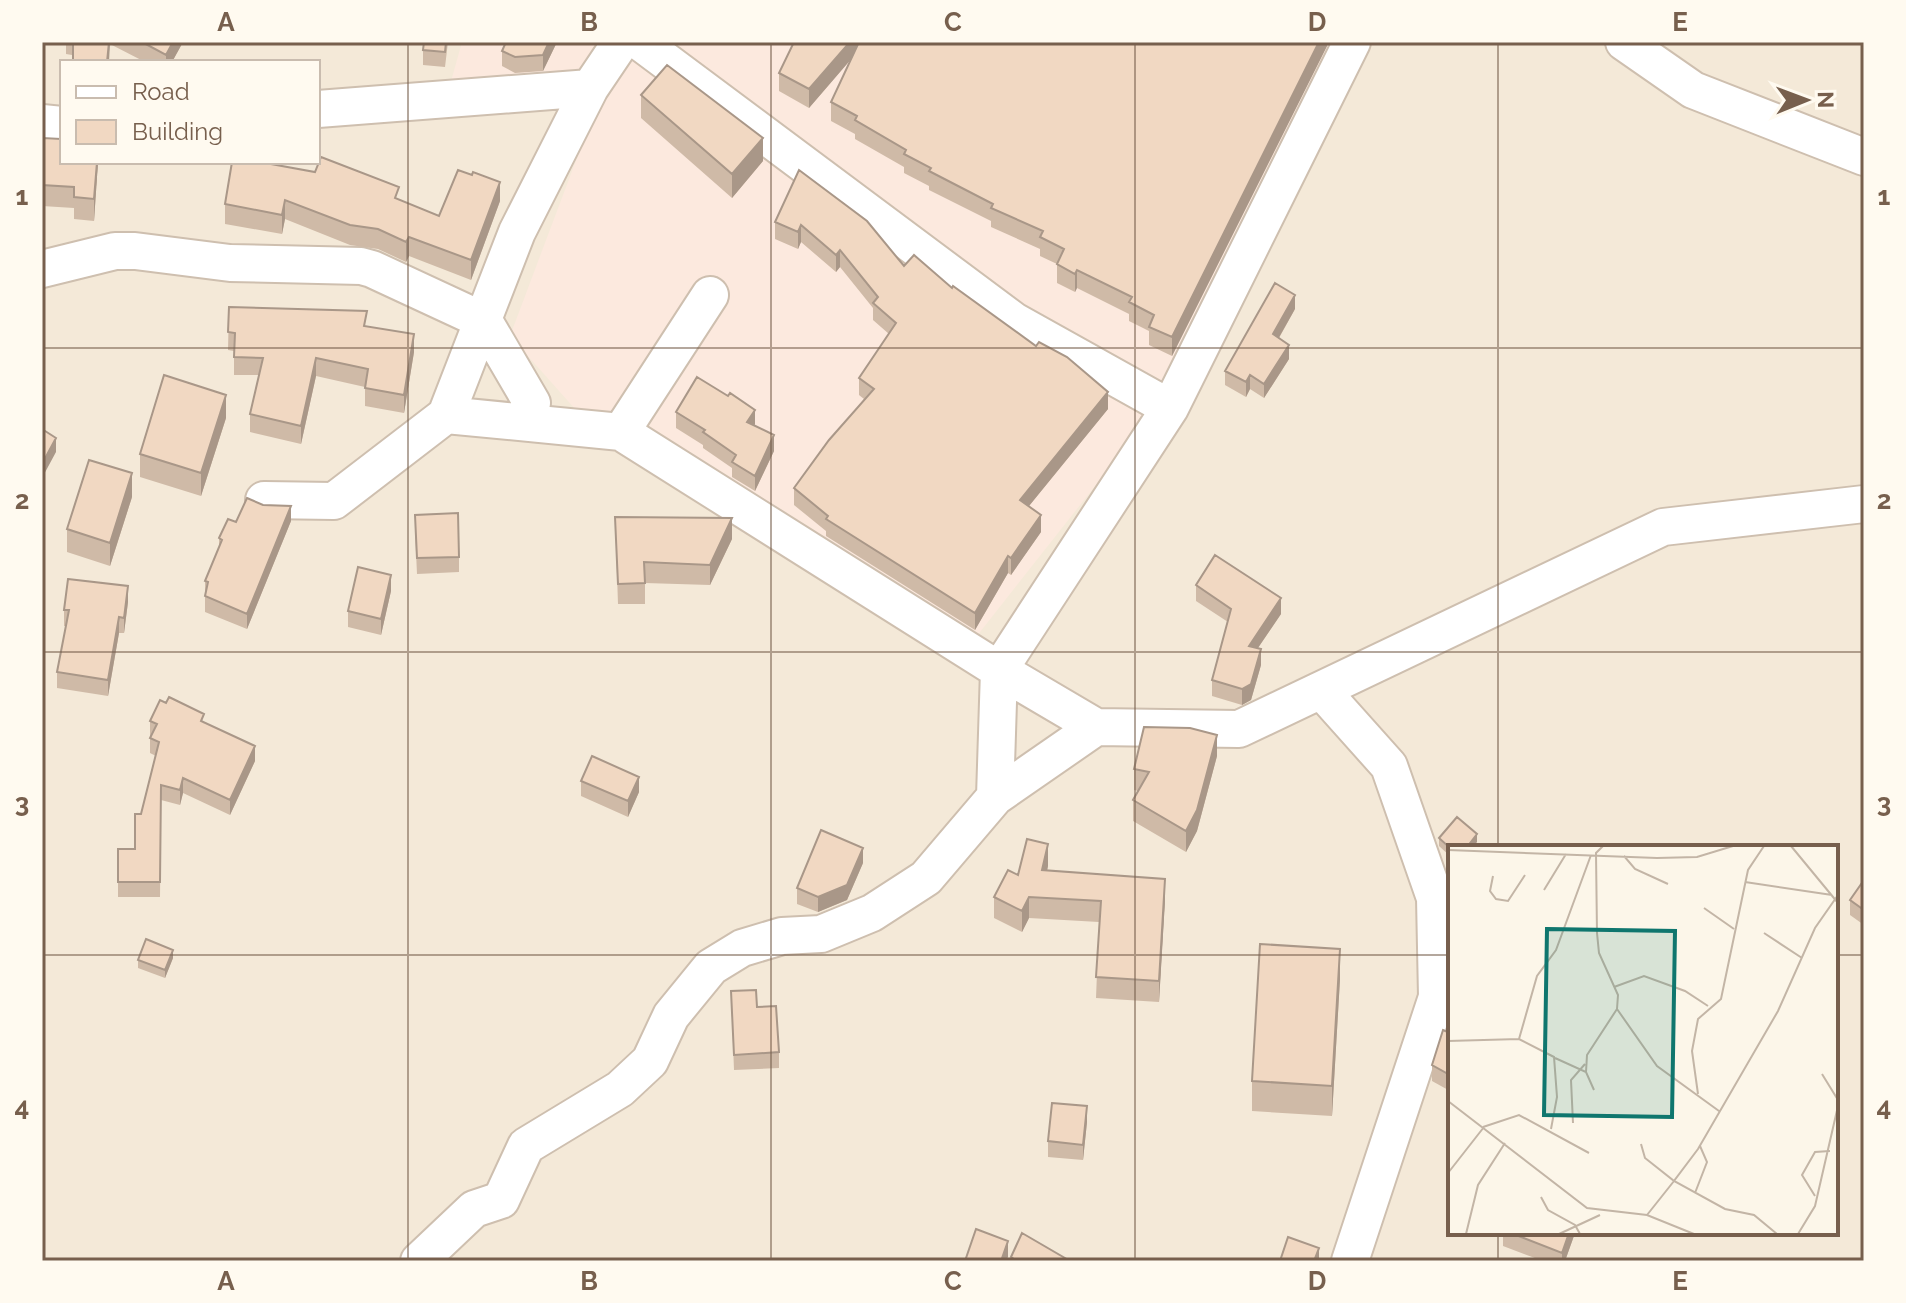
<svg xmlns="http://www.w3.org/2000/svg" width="1906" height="1303" viewBox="0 0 1906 1303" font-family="Raleway,sans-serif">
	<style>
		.residential { fill: #f4e9d8; fill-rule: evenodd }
		.commercial { fill: #fce9de }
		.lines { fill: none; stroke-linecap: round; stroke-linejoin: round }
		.minor-casing { stroke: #cebfaf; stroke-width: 40 }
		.minor { stroke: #fff; stroke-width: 36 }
		.wall { fill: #cfbaa7 }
		.shaded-wall { fill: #a99788 }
		.building { fill: #f1d8c2; stroke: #a99788; stroke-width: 2 }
		.grid { fill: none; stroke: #775f4d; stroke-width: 2; stroke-opacity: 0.55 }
		.inset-road { fill: none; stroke: #c3b5a6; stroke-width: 2 }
		.view { fill: #0f766e; fill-opacity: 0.15; stroke: #0f766e; stroke-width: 4 }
		.inset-edge { fill: none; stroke: #775f4d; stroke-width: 4 }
		.neatline { fill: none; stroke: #775f4d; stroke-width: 3 }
		.grid-label { font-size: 26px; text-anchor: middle; font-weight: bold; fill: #775f4d }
	</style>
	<rect width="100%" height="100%" fill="#fcf6e9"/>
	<path class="residential" d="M42,42H1864V1261H42ZM62,62H318V162H62ZM1450,847H1836V1233H1450Z"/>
	<path class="commercial" d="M462,42H1336L1151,415L958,660L601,438L510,336L595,110L448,92Z"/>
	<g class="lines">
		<g class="minor-casing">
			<path id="minor" d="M640,42L1014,321L1170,408
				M1624,42L1693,90L1864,157
				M318,109L590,88L621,42
				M42,123L62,125
				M42,269L115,251H135L230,263L361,266L372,269L484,321L532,403
				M446,415L621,432L999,670L1096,727L1239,729L1663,527L1864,504
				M621,432L710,295
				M264,500L334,501L446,415L517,232L590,88
				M1322,691L1389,766L1435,898L1437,997L1350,1261
				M995,797L999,670L1170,408L1352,42
				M419,1261L474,1209L501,1200L526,1146L620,1089L650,1061L671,1016L711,967L742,948L782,936L821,934L872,913L926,878L995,797L1096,727"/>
		</g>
		<use href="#minor" class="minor"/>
	</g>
	<path class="wall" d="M66,42H183L172,62H145L110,44L72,55L66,54Z
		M448,42L445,67L423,65V50Z
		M557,42L543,71L515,73L502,66V51Z
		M794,42H1329L1172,356L1149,345V331L1129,321V314L1077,288L1075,292L1057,283V264L1040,256V249L991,227V221L929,190V186L904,173V167L855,139V134L831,121V102L852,58L809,108L779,91V73Z
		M641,95L763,161L732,198L641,118Z
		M42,142L62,162H98L94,221L74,219V208L42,206Z
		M232,162L399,200L439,216L500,201L471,280L409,256L406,262L378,249L350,245L285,219L282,234L225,224V204Z
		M799,170L904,266L952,288L1108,409L1029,506L1041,532L1011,575L1008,573L975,630L826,536V531L794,505V488L864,399L859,395V378L889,334L873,320V308L840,267L836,272L801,242L798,249L775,239V222Z
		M229,307L367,327L414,352L404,413L365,406V387L316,376L301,444L250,432V414L259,375H234V351L228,350Z
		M1295,309L1279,338L1289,359L1264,398L1250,389L1246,397L1225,385V371Z
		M676,412L755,426L774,451L755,491L732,477V468L703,448V445L676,428Z
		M226,418L201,496L140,477V454Z
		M132,497L110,566L67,552V529Z
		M615,517L732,539L710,585L645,583V604H618Z
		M291,521L247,629L205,612V581L219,548V538L236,522Z
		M415,530L459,557V572L417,574Z
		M1196,585L1281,614L1258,648L1261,665L1251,700L1242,705L1212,696V680L1228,622L1196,601Z
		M391,591L381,635L348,627V611Z
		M128,602L124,633H119L108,696L57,688V672L66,626H64V610Z
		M150,721L204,722L255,761L230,815L183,793L180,805L161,800L160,897H118V849H135L141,814L156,756L150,753Z
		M1217,756L1197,831L1186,852L1133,821V800L1138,791L1134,790V769Z
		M581,781L639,792L628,817L581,796Z
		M1439,838L1477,842L1450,847V856L1439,846Z
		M863,863L847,900L818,912L797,904V888Z
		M1048,866L1047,871L1165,900L1159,1002L1096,998L1099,922L1029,918L1022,932L994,918V897L1018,875Z
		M1864,880V925L1850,915V900Z
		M173,958L165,978L138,968V960Z
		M1340,979L1332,1116L1252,1111V1081Z
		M731,991L757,1007L779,1052V1068L734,1070Z
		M1450,1033V1091L1432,1081V1065Z
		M1087,1122L1083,1160L1048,1157V1141Z
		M1503,1233H1575L1565,1261H1543L1503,1246Z"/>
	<path class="shaded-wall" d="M109,42H110L109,62H107Z
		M173,42H183L172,62H166V55Z
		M549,42H557L543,71V55Z
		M850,42L865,43L809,108V89Z
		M1319,42H1329L1172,356V337Z
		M763,138V161L732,198V174Z
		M97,162H98L94,221V199Z
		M500,182V201L471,280V260Z
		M285,200V219L282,234V215Z
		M801,225V242L798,249V232Z
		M409,237V256L406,262V242Z
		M840,250V267L836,272V255Z
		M1077,270V288L1075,292V274Z
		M1295,295V309L1273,348V334Z
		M414,334V352L404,413V395Z
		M1289,345V359L1264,398V384Z
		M316,358V376L301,444V426Z
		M1250,375V389L1246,397V382Z
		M1108,392V409L1020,517V500Z
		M226,395V418L201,496V473Z
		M755,410V425L747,422Z
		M774,435V451L755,491V476Z
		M56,438V452L42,478V464Z
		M132,473V497L110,566V543Z
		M291,506V521L247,629V614Z
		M1041,515V532L1011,575V558Z
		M732,518V539L710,585V565Z
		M1008,556V573L975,630V613Z
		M391,575V591L381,635V619Z
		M128,586V602L124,633V618Z
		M1281,598V614L1249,661V646Z
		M119,617V633L108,696V680Z
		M1261,649V665L1251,700L1242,705V689Z
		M1217,735V756L1197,831L1186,852V831Z
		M255,746V761L230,815V800Z
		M639,777V792L628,817V801Z
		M183,778V793L180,805V790Z
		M1477,834V842L1473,847H1467Z
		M1048,844V866L1042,892V870Z
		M863,848V863L847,900L818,912V897Z
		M1165,879V900L1159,1002V981Z
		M1029,897V918L1022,932V911Z
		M1340,949V979L1332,1116V1086Z
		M173,950V958L165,978V970Z
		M1087,1106V1122L1083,1160V1145Z
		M1569,1233H1575L1565,1261H1562V1253Z
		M1008,1241V1257L1006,1261H1001Z
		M1319,1248V1261H1314Z"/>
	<path class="building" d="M73,42H109L107,62H73Z
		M142,42H173L166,55Z
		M424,42H446L445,52L423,50Z
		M506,42H549L543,55L515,57L502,51Z
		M794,42H850L809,89L779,73Z
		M859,42H1319L1172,337L1149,327L1154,315L1129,302L1132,297L1077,270L1075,274L1057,264L1064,249L1040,237L1043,231L991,208L993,204L929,171L931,168L904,154L906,150L855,120L857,116L831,102Z
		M667,65L763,138L732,174L641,95Z
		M62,127V162H97L94,199L74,197V187L42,185L43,138L61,139Z
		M321,157L399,187L395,198L439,216L458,170L472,175L473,172L500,182L471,260L409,237L406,242L378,229L350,225L285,200L282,215L225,204L232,162H260L315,172Z
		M799,170L867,221L904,266L914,255L952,288L953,286L1036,346L1039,342L1067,357L1108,392L1020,500L1041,515L1011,558L1008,556L975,613L826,519L828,516L794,488L829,440L874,389L859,378L896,323L873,303L878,297L840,250L836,255L801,225L798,232L775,222Z
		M1275,283L1295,295L1273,334L1289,345L1264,384L1250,375L1246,382L1225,371Z
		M229,307L367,311L364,326L414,334L404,395L365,388L368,369L316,358L301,426L250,414L263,358L234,357L235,333L228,332Z
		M164,375L226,395L201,473L140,454Z
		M697,377L728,396L730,393L755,410L747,422L774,435L755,476L732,462L736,455L703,432L705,430L676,412Z
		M42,429L56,438L42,464Z
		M89,460L132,473L110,543L67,529Z
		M247,498L263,505L291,506L247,614L205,596L208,582L205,581L222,540L219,538L228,519L236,522Z
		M458,513L459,557L417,558L415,515Z
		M615,517L732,518L710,565L644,562L645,583L618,584Z
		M1215,555L1281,598L1249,646L1261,649L1251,684L1242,689L1212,680L1231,609L1196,585Z
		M358,567L391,575L381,619L348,611Z
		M68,579L128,586L124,618L119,617L108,680L57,672L69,610H64Z
		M169,697L204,714L201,721L255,746L230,800L183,778L180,790L161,785L160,882H118V849H135V814H141L159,742L150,738L157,724L150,721L160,700L166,703Z
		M1144,727L1190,728L1217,735L1197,810L1186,831L1133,800L1149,772L1134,769Z
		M592,756L639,777L628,801L581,781Z
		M1457,817L1477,834L1467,847H1450V848L1439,838Z
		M821,830L863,848L847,885L818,897L797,888Z
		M1027,839L1048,844L1042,870L1165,879L1159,981L1096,977L1101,901L1029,897L1022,911L994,897L1008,870L1018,875Z
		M1864,880V910L1850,900Z
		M146,939L173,950L165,970L138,960Z
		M1260,944L1340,949L1332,1086L1252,1081Z
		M756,990L757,1007L776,1006L779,1052L734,1055L731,991Z
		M1443,1030L1450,1033V1075L1432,1065Z
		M1052,1103L1087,1106L1083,1145L1048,1141Z
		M976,1229L1008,1241L1001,1261H965Z
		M1022,1233L1070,1261H1017L1011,1257Z
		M1511,1233H1569L1562,1253Z
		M1288,1237L1319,1248L1314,1261H1280Z"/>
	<path class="grid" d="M408,42V1261M771,42V1261M1135,42V1261M1498,42V847M42,348H1864M42,652H1864M42,955H1450M1836,955H1864M1498,1233V1261"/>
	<g transform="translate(1448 845)">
		<rect width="390" height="390" fill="#fcf6e9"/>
		<path class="inset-road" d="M343,1L390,58M0,5L209,13L249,12L285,1M176,11L187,24L220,39M45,31L42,46L48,54L60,56L77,30M297,37L384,50M96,45L118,9M256,63L286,84M316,88L354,113M166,142L196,131L237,146L260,161M169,164L209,221L271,266M71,194L89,131L108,105L143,10M0,196L71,194L106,212L109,252L103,284M107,213L138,227L146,245M138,227L139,210L169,164L170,150L151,108L149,88L148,8L155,1M374,229L390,255M250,249L244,206L250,174L273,154L300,25L316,1M0,256L139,363L199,370L246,389M125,278L123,235L137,219M35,282L71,270L141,308M193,299L197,313L226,336L199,370M0,328L36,282M247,348L259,317L252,301M367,351L354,330L367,307L382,306M93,352L100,365L127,380L132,389M18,389L30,340L57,298M111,389L152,370M329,389L306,370L277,364L226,336L250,304L330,166L367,83L390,50M350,389L367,361L390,261"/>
		<path class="view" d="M99,84L227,86L224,272L96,270Z"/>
		<rect width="390" height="390" class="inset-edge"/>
	</g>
	<rect width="1906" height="1303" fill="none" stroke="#fffaf0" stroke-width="88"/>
	<rect x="60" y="60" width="260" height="104" fill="#fffaf0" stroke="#c9bcaf" stroke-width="2"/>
	<rect x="76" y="86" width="40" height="12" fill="#ffffff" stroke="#c9bcaf" stroke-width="2"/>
	<text x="132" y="100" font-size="24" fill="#775f4d">Road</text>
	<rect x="76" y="120" width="40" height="24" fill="#f1d8c2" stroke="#c9bcaf" stroke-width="2"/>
	<text x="132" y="140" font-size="24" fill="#775f4d">Building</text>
	<g transform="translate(1806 100) rotate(89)" stroke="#fffaf0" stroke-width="6" paint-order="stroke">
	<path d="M0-6L14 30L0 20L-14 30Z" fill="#775f4d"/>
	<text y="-12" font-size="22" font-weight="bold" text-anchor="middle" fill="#775f4d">N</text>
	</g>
	<rect x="44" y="44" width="1818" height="1215" class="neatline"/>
	<g class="grid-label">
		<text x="226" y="31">A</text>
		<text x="589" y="31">B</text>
		<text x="953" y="31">C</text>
		<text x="1317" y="31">D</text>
		<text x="1680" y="31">E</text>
		<text x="22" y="205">1</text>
		<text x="1884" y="205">1</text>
		<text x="22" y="509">2</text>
		<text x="1884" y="509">2</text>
		<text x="22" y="812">3</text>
		<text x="1884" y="812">3</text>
		<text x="22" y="1116">4</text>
		<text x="1884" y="1116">4</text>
		<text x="226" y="1290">A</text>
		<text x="589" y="1290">B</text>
		<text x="953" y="1290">C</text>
		<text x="1317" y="1290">D</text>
		<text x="1680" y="1290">E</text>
	</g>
</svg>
